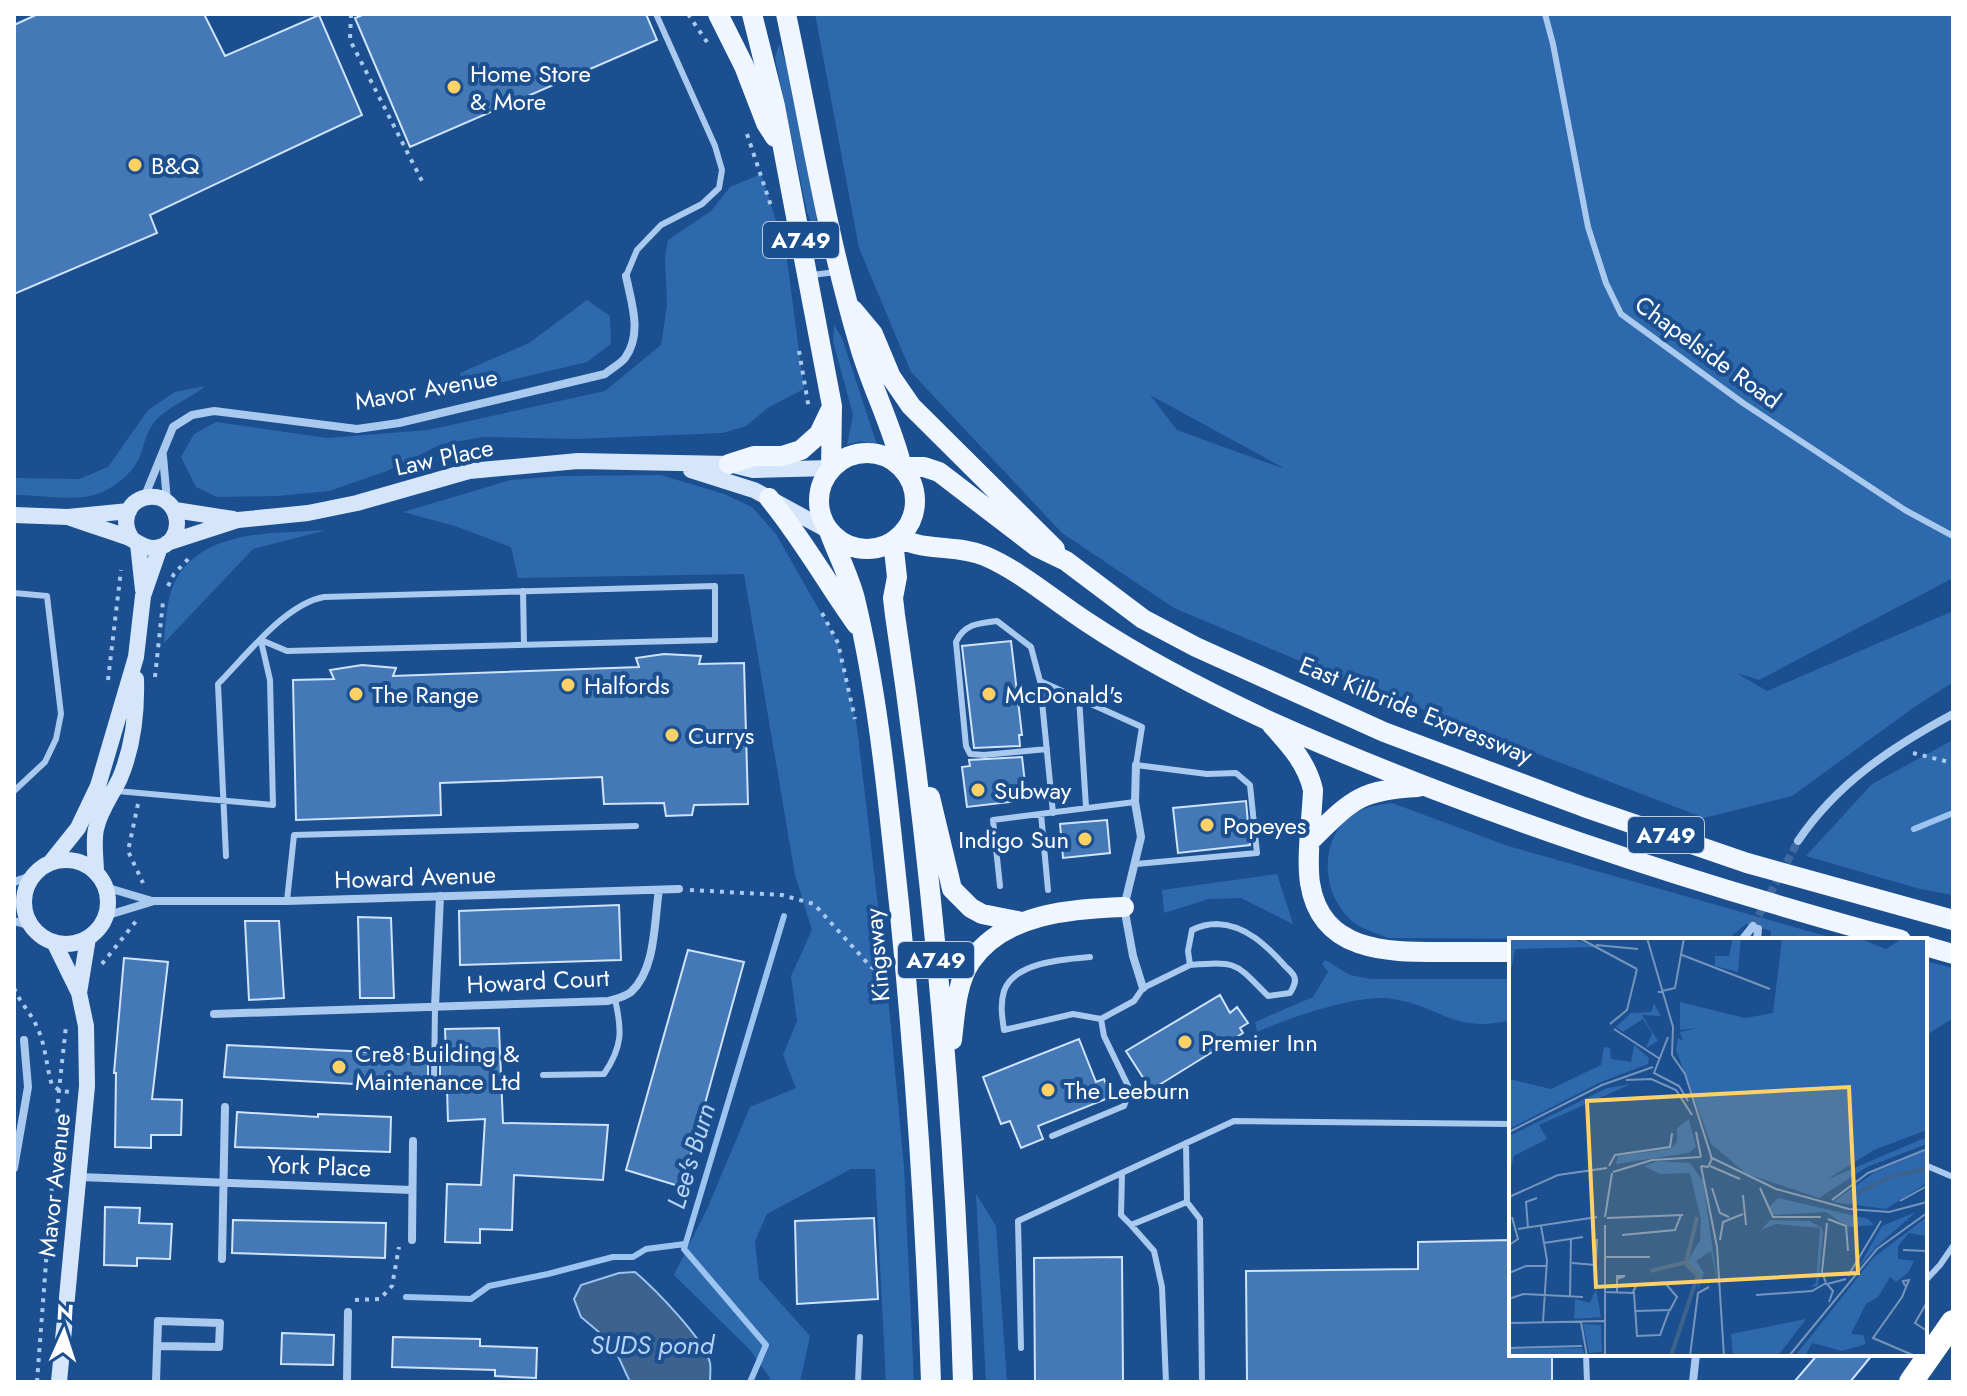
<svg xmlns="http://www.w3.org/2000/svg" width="1967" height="1396" viewBox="0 0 1967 1396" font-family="Jost,sans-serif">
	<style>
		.green { fill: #2e69ad; fill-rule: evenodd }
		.water { fill: #3c6290; stroke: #9cc4f0; stroke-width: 2 }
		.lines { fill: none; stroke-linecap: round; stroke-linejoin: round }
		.stream { stroke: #9cc4f0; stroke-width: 6 }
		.building { fill: #4478b7; stroke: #cfe3fa; stroke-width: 2 }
		.street-tunnel { stroke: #3d69a0; stroke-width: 8; stroke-dasharray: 8 4; stroke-linecap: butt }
		.path { stroke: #a9c9ee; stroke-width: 4; stroke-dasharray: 4 6; stroke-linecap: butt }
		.lane { stroke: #a9c9ee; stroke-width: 6 }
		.street { stroke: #a9c9ee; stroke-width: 8 }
		.secondary { stroke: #d6e6fa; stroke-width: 16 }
		.primary { stroke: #f0f6ff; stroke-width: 20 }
		.highway { stroke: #fff; stroke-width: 24 }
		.poi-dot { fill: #ffd166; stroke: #1b4f8f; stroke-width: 3 }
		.labels { text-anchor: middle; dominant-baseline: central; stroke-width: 8; stroke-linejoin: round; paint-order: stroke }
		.shield { fill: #1b4f8f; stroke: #bbcadd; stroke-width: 2 }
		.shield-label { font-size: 22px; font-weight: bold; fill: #fff }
		.poi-label { font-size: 24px; fill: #fff; stroke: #1b4f8f; text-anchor: start }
		.street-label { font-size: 24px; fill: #fff; stroke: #1b4f8f }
		.water-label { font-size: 26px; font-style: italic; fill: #b5d3f5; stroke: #1b4f8f }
		.inset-river { fill: none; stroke: #3c6290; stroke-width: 4 }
		.inset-road { fill: none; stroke: #7695bc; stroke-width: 2 }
		.view { fill: #ffd166; fill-opacity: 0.15; stroke: #ffd166; stroke-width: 4 }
		.inset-edge { fill: none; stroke: #fff; stroke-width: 4 }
	</style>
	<rect width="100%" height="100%" fill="#1b4f8f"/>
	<path class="green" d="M815,14H1953V578L1759,680L1737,673L1767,691L1953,611V682L1913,708L1792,796L1704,818L1338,677L1174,608L1062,533L911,372L859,248ZM1150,395L1282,467V468L1177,430Z
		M779,44L786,63L817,215L815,231L807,212L775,58Z
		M761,174L786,252L804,389L769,407L746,426L723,433L576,439L484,437L442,444L387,471L329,491L278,496L217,497L196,487L181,457L194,434L216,422L327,438L428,430L605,391L661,345L667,306L665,256L668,240L711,211L730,187Z
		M587,300L610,316L611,344L587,362L464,391L460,373L529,343Z
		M834,325L842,338L877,445L860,441L847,445L853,415L833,341Z
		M205,386C188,401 163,407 151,427C143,439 143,456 134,467C97,511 64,495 14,495V478L79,479L108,467L148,410L175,392Z
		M661,475L724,494L752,507L776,534L838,643L857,727L886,974L904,1167L914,1382H886L875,1169H851L767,1214L755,1241L759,1279L810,1336L800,1382H769L770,1378L750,1350L674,1275L707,1209L750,1107L796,1088L783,1055L797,1021L791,976L812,930L795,875L744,574L518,578L511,547L455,526L403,512L511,480L560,476Z
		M327,530L253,549L164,643C166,621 166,595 178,576C209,528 277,534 327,530Z
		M1953,740V895L1920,889L1806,856L1872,784Z
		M1392,803L1508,846L1840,940H1770L1771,931L1746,924L1727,940L1388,938C1379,934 1368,931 1359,926C1324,904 1317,850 1345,820C1356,808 1377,805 1392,803Z
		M1277,874L1293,924L1241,898L1209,899L1164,913L1162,890Z
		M1325,960L1350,975L1371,979H1511V1020C1455,1034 1442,1007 1393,999C1361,993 1288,1018 1257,1032L1255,1022L1313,997L1328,972L1322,964Z
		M1925,961L1953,968V1018L1925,1036Z
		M976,1194L996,1226L1007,1382H986Z"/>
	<path class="water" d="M635,1272C654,1288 705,1340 710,1363C711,1369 710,1376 710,1382H630L612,1343L581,1317L574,1299L581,1285L619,1273Z"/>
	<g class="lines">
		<path class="stream" d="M1914,829L1953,813
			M406,1297L471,1299L489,1286L548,1274L613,1257H633L646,1249L685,1244
			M750,1382L766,1345L684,1249L784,916"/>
	</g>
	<path class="building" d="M38,14H204L225,56L319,15L362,115L150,215L157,233L14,294V25Z
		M365,14H646L657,40L410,147L355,18Z
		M1011,641L1022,735H1019L1020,746L974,748L962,646Z
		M664,654L701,656L699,664L744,663L748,804L694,805L692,815L666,816L664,803L604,804L602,777L440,783L441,815L296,820L293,680L334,679L330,670L362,665L396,668L393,676L639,667L636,658Z
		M1022,757L1027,800L967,807L962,767L970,766L969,760Z
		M1246,801L1250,845L1178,853L1173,808Z
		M1107,820L1110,853L1063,858L1060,824Z
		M619,905L621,960L460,965L459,911Z
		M358,917L391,918L394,998H360Z
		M245,921H279L284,998L249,1000Z
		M688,950L744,962L682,1187L626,1170Z
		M124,958L168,962L152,1099L182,1100L181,1135H151V1148L115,1147L116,1073H114Z
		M1220,995L1230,1013L1237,1007L1248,1023L1240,1028L1243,1033L1151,1090L1126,1051Z
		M499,1028L503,1123L608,1125L603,1180L514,1175L512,1230L480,1229V1243L445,1242L447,1184L481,1185L485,1119L448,1121L447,1089L224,1077L227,1045L428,1055V1081L435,1086L440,1081V1055L446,1056L445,1029Z
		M1079,1039L1096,1082L1104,1079L1111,1097L1038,1126L1043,1139L1021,1148L1010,1121L1001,1124L983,1077Z
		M237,1112L318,1117V1114L391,1117L390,1152L235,1147Z
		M105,1207L140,1208L139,1223L172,1224L170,1259L137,1258V1266L104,1265Z
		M874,1218L878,1299L797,1304L795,1221Z
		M233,1220L386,1223L385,1258L232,1253Z
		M1511,1240V1354H1552V1382H1247L1246,1271L1418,1269V1242Z
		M1122,1257L1123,1382H1035L1034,1258Z
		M282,1333L334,1335L333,1365L281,1364Z
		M393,1337L480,1339V1346L537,1348L536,1378L495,1376V1370L392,1367Z
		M1818,1354H1873L1850,1382H1794Z"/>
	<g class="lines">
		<path class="street-tunnel" d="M1753,926L1798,841"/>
		<path class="path" d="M351,14L350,40L422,181
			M688,14L709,45
			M747,134L772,209
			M799,351L809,409
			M168,586L174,574L192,555
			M822,613L838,643L855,719
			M155,677L163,602
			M108,680L121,570
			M1913,753L1953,763
			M138,804L128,851L143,883
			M690,890L782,895L814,904L871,967L886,974
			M102,964L137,920
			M14,988C20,1003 31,1013 37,1027C46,1046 46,1066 52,1085L59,1090L69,1092
			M355,1300L380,1299L392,1286L399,1247
			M37,1382L59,1090L66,1026"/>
		<path class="lane" d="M1545,14L1553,44L1588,227L1606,283L1621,314L1743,403L1905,510L1953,536
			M812,275L836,272
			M626,276L637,250L661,225L702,204L719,188L722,170L715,146L656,14
			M523,591L524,645
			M14,593L47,596L61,714L56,739L45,762L14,791
			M1040,681L1031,647L997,621C979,623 964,624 956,642L966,746L970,754L984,755L1047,749
			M1079,697L1086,807
			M117,791L273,805L270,680L261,641
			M1053,813L1040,681L1142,727L1136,765L1207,774L1236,773L1250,785L1257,853L1136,864
			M1041,814L1048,890
			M226,856L218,684C246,656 285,604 324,597L715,586V640L287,651L261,640
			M1000,886L993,820L1135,802
			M287,901L294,835L636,826
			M1090,957C1065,959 1014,962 1004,991C1000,1004 1002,1017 1004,1030L1073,1014L1101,1019L1134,1001L1143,988L1190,965L1188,951L1192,930C1200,926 1208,924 1217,924C1246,925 1267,946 1285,966C1288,969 1292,972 1294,976C1297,982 1293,988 1290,993L1268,996C1235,963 1239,961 1190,965
			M543,1075L604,1074C623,1046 622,1030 615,999
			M434,1080L435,1007
			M1052,1136L1124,1106L1130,1090L1104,1036L1101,1019
			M1186,1143L1187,1202
			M1925,1165L1953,1177
			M1122,1173L1121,1215L1131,1225
			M1925,1281L1940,1265L1953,1246
			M1021,1348L1018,1221L1234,1121L1511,1124
			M1586,1354L1587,1382
			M858,1382L860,1337
			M1166,1382L1162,1287L1154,1251L1131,1225L1187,1202L1200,1219L1202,1382"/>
		<path class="street" d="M163,456L167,501
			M144,498L173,427L192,415L214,411L357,429L399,423L605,374C611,369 620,364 625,358C643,333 631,302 626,276
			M1136,765L1135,802L1141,837L1124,907L1133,956L1143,988
			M1798,841C1837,783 1892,747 1953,714
			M14,882L34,875
			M105,887L152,901H287L679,889
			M105,916L151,902
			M14,921L31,926
			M1742,940L1753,926
			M1757,940L1758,929
			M435,1007L440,896
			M214,1014L608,1001C615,999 625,997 631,992C656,969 654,922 659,890
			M14,1168L28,1087L24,1040
			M80,1177L411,1190
			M412,1240L413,1141
			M222,1259L225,1107
			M156,1382L158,1321L220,1323L219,1347L157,1346
			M347,1382L348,1312
			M1693,1382L1696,1354"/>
		<path class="secondary" d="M691,470L754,490L829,531
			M175,510L233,519
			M14,515L68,517L129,511
			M68,517C87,524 107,530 127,537C137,541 143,549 155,548C188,544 182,494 149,497C140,498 133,502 129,510C124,520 126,530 132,539
			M167,543L238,520L308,513L357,503L469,471L578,461L729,464L753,470L831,468
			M138,544L143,590
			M24 902a42 42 0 1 1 84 0a42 42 0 1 1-84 0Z
			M50,863L78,828L98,786L136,657L143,596L160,547
			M96,873C96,859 93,843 96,829C100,810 112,795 120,778C133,747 137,712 136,679
			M54,942L79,993L86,1026L87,1086L59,1382
			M79,993L88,938"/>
		<path class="primary" d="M718,14L744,66L766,123L775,137
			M752,14L775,106L832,406L831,468
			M786,14C810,125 827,238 860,347C872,388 892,426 902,467
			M853,310L873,334L891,377L911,406L1055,549
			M819 501a48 48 0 1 1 96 0a48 48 0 1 1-96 0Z
			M729,464L754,456H782L801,450L819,434L830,411
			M902,467H924L939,472L1037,547L1066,561L1143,619L1196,647L1384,732L1584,807L1747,863L1953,920
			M769,498C802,538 827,583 857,625
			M829,531C837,553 849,576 855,599C879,699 888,802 899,904C915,1063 926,1223 931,1382
			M897,538C906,541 916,545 926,546C946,549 966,548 985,556C1022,572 1053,600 1087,622C1144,660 1205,691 1267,720C1472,812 1685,881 1901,940
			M893,541L897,577L893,598L895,615C933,869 955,1126 963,1382
			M1272,725C1290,745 1307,763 1313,790C1312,819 1306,855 1310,883C1321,953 1388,952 1443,952C1466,952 1488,952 1511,952
			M930,797L952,889L971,908L982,914L1022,922
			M1311,840C1352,800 1359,790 1418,787
			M1925,946L1953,954
			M952,1040C955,1015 956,983 971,961C1005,913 1071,909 1124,907"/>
		<path class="highway" d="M1911,1382L1953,1322"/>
	</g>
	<g class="poi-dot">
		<circle cx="454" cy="87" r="8"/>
		<circle cx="135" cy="165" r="8"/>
		<circle cx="568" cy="685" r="8"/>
		<circle cx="356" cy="694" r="8"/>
		<circle cx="989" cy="694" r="8"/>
		<circle cx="672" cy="735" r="8"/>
		<circle cx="978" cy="790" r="8"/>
		<circle cx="1207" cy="825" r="8"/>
		<circle cx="1085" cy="839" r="8"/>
		<circle cx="1185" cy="1042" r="8"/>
		<circle cx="339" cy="1067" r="8"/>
		<circle cx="1048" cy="1090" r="8"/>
	</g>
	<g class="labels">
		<g class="shield">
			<rect x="763" y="222" width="76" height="36" rx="6"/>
			<rect x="1628" y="817" width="76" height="36" rx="6"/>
			<rect x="898" y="942" width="76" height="36" rx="6"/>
		</g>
		<g class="shield-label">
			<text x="801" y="240">A749</text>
			<text x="1666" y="835">A749</text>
			<text x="936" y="960">A749</text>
		</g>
		<g class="poi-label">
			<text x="470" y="73">Home Store<tspan x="470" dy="28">&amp; More</tspan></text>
			<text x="151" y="165">B&amp;Q</text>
			<text x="584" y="685">Halfords</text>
			<text x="372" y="694">The Range</text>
			<text x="1005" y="694">McDonald's</text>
			<text x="688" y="735">Currys</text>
			<text x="994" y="790">Subway</text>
			<text x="1223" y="825">Popeyes</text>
			<text x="1069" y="839" text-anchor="end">Indigo Sun</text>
			<text x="1201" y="1042">Premier Inn</text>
			<text x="355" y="1053">Cre8 Building &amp;<tspan x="355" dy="28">Maintenance Ltd</tspan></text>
			<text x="1064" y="1090">The Leeburn</text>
		</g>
		<g class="street-label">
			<text transform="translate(1708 352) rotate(36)">Chapelside Road</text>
			<text transform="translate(426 389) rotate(-10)">Mavor Avenue</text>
			<text transform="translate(444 457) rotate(-12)">Law Place</text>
			<text transform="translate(1416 710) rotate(22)">East Kilbride Expressway</text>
			<text transform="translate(415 877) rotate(-2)">Howard Avenue</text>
			<text transform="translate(877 955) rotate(-95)">Kingsway</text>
			<text transform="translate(538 981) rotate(-3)">Howard Court</text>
			<text transform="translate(319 1166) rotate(2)">York Place</text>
			<text transform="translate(54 1185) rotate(-84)">Mavor Avenue</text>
		</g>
		<g class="water-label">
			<text transform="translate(691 1156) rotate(-73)">Lee's Burn</text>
			<text x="652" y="1345">SUDS pond</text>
		</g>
	</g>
	<g transform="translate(1509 938)">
		<rect width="418" height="418" fill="#1b4f8f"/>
		<path d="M0,0L63,1L87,9L6,11L0,43ZM224,0H232L229,34L206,28V18H220ZM273,0H349L377,11L394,0H418V192L365,212L317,242L418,199V206L358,229L310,260L238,236L202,206L167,112L169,100L174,103L171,94L189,90L171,92V64L236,80L264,75ZM145,66L152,78L133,77L149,103L137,110L143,95L134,81L114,94L107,89L122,75L142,74ZM125,107L140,120L139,126L92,144L0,191V141L42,151L92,127L95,109L101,110L102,121L122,124ZM122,146L30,187L38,201L5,218L0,238V198L98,150ZM180,181L187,209L180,215L107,226L109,218L161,211L168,204V190ZM418,212V245L377,271L324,264L366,234ZM149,223L181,225L194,243L210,355L202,313L187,323L195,335L188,354L190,341L176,328L191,302L192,281L181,235L151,236L135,228ZM269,260L359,281L365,287L339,289L317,274L265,277L260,269ZM407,274L367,309L349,330L373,288ZM418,279L416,298L400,295L389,308V321L405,323L399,335L387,344L381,339L369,359L357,366L342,396L354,397L357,406L333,413L303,405L296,418H286L365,319ZM261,282L301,283L313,290L314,295L309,348L301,349L307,345L311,290L267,286L252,292ZM87,351L92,379L65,381L66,361L81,365ZM297,381L269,418L224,417L222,396ZM74,386L92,387L93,414L80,415ZM73,410L77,418H0V411Z" fill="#2e69ad"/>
		<path class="inset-river" d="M338,260L383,238L418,231M141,333L178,324M162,418L189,337L177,325L188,279"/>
		<path class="inset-road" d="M70,0L128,31M138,0L164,89L163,117L176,136L203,221L199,229L192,228M87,7L129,11M173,17L261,51M149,54L166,50L175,0M101,86L118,72L128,31M105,91L151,121M159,99L145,135L170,148L179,163M142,141L167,152L183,177M117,142L143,141M0,194L93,147L144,129M187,194L192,219M201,219L267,251L340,271L380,274L418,264M100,228L106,217L161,209L163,195M192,228L208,309L215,418M201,228L231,241M104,234L143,222L192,219M203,250L211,275L220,279M251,250L264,279H312M234,257L237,287M0,259L49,237L98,230M323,262L359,235L418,211M391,263L418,248M96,279L103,235M98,280L174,277M319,281L337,288L339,313M96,287V418M32,288L38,322L34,384M19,290L17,264L28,260M9,291L88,279M113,297L166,292L172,277M211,302L214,284L234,276M35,305L74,299M0,307L9,301L3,279M394,312L418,313M97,319H141M63,325L87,327M0,335L17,328H38M339,338L372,283M108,341L116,338H108V354M317,345L313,334L318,285M86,346L88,301M396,348L394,343L400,342L393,359L364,400L406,418M95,354L125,355L128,398L151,397L160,373M124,354L128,346H157L168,359L161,372L126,373M247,357L303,353L317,345M61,359L62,301M0,361L14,356L74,359M320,364L324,353L318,346L337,341M418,364L406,385L418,393M72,384L78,418M0,385L95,383M0,410L73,408M181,418L189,355L200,349M280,418L368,311L418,275"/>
		<path class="view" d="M340,149L349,335L87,349L78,163Z"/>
		<rect width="418" height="418" class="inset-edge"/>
	</g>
	<rect width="1967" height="1396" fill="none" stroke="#ffffff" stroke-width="32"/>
	<g transform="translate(64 1332) rotate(3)" stroke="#1b4f8f" stroke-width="6" paint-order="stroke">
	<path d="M0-6L14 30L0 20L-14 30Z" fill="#ffffff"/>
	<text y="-12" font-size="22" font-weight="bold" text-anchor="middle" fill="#ffffff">N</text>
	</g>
</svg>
